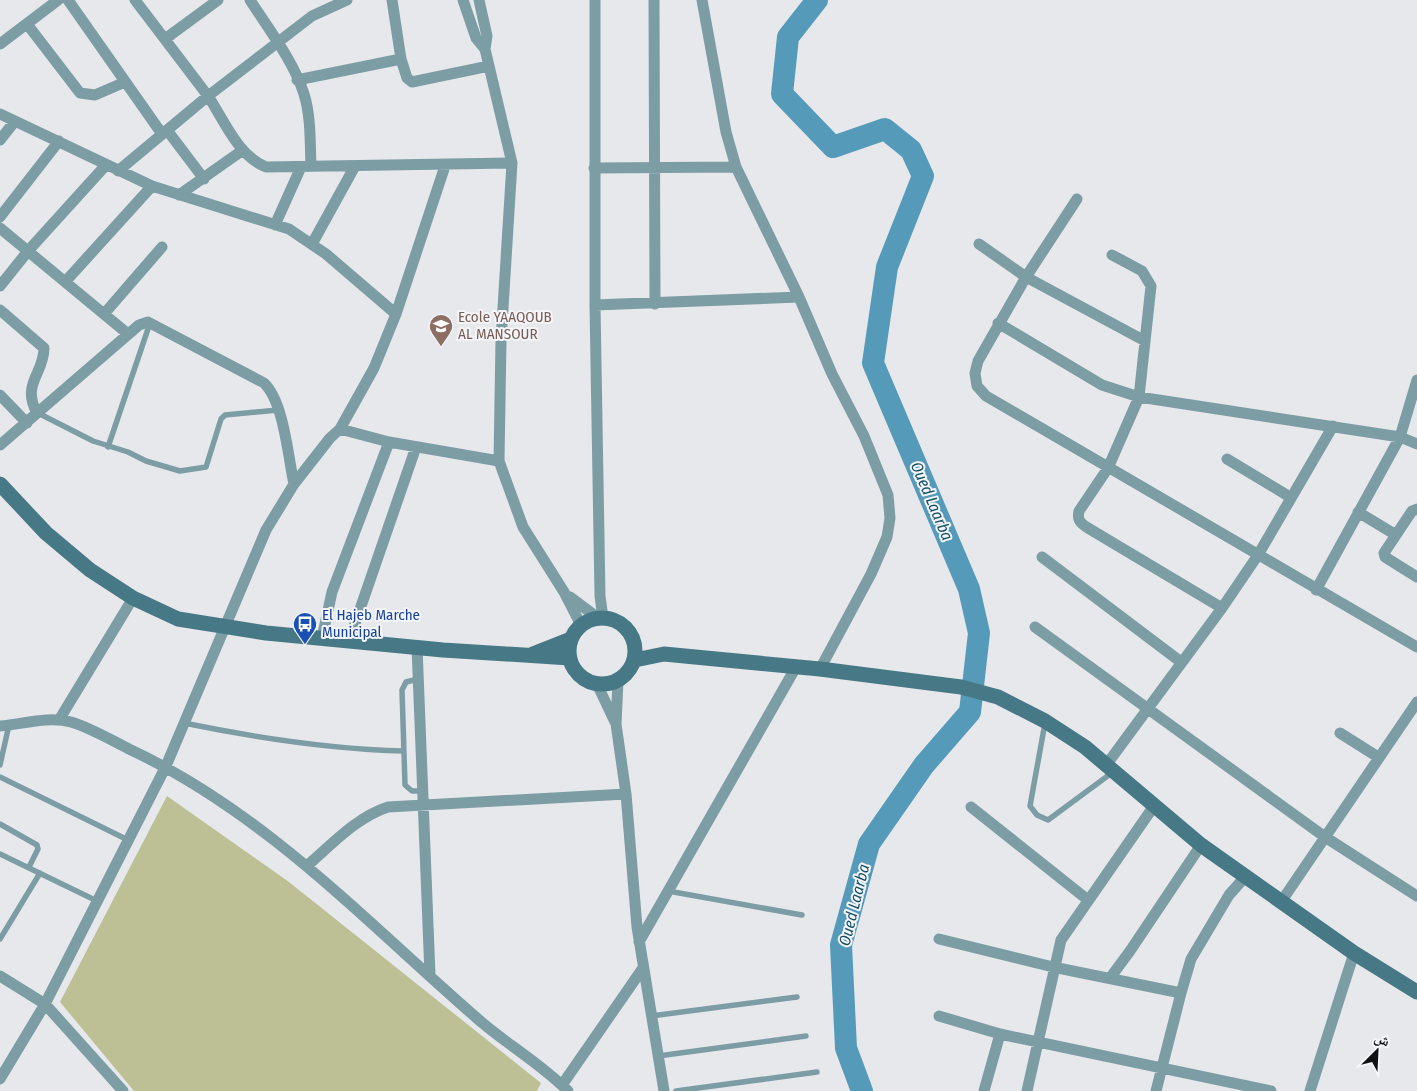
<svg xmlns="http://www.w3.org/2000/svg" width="1417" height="1091" viewBox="0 0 1417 1091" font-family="'Fira Sans Condensed','Noto Naskh Arabic',sans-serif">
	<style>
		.green { fill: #bdc094 }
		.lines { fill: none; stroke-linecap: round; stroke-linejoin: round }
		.river { stroke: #559bb9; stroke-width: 22 }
		.lane { stroke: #7d9da5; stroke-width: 5.5 }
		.street { stroke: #7d9da5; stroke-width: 11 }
		.secondary { stroke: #467885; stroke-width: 15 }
		.labels { text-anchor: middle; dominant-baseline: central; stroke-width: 4; stroke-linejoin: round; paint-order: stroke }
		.education-label { font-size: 15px; fill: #785e54; stroke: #f4f5f9; text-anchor: start }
		.transit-label { font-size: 15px; fill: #164399; stroke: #f4f5f9; text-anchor: start }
		.water-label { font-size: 16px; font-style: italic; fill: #154f65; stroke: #f4f5f9 }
	</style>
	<rect width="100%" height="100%" fill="#e7e8ec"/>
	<path class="green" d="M167,796L289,882L541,1083L537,1091H134L60,1002Z"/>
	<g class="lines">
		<path class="river" d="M817,0L788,37L782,94L833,147L885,129L911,150L923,176L887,267L873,363L969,589L979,633L970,712L924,765L869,844L841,945L846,1048L862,1091"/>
		<path class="lane" d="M38,413L93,441L128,452L146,461L180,471L206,467L221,419L225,415L278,410
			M108,447L150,323
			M418,679L406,682L402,690L405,785L412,791H423
			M184,723C257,738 329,749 404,751
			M1045,723L1030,806L1037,815L1048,820L1113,772
			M0,765L9,725
			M0,777L128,840
			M0,824L37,845L38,849L29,867
			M0,854L97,901
			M668,891L802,915
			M0,939L40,873
			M651,1016L797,997
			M658,1056L806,1036
			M676,1091L817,1072"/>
		<path class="street" d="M68,0L162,134
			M135,0C159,32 184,64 208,96C224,120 238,156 266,167L512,163
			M250,0C268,28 294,62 304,94C311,116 310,143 311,166
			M463,0L476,38L485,49
			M479,0L487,36L485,49L512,163L501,340L499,461L523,527L564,592L581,625
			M595,0V305L600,596L603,618
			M654,0L655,304
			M702,0L726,132L736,167L799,297L832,374L864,436L888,495L890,518L887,537L871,574L820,669
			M27,24L80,93L95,95L125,82
			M165,39L218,0
			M0,44L58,0
			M401,59L407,78L412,82L489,66
			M297,80L401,59L392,0
			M0,114L152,186L289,229L326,254L396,314
			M167,130L204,179
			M0,140L15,121
			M594,168L736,167
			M118,171L208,96L312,16L347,0
			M179,195L243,150
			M1077,199L1026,277L978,361L975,373L977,386L986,396L1417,647
			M0,217L59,141
			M275,225L301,167
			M0,228L128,334
			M312,244L355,166
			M979,244L1026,277L1145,341
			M1112,255L1142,271L1151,286L1139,397L1108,468L1079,511C1077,520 1080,523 1088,528L1222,608
			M65,282L152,186
			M0,286L28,251L106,165
			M595,305L799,297
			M0,310L44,348C44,374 21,384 37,413
			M104,314L162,247
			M998,323L1102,385L1139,397L1400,437L1417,444
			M0,395L27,423
			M340,429L374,368L396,314L445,166
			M0,445L139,325L148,322L264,383C284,402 288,457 294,484
			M1227,459L1290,497
			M1417,509L1412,511L1384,553L1385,557L1417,577
			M1358,512L1396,535
			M1042,557L1181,662
			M1316,590L1400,437L1417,380
			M570,597L598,618
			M1035,627L1325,837L1417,896
			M322,638L332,592L389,442
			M349,641L416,447
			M417,647L430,975
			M618,681L616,724L626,794L637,927L664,1091
			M597,684L615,722
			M59,720L133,598
			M0,726C24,724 47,716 71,722C91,728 111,740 129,749C266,813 367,923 479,1020C508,1045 541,1064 568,1091
			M1340,733L1378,757
			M1107,764L1222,608L1258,555L1333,426
			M971,807L1088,900
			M308,865C332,844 357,817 388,807L626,794
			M1281,902L1417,702
			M939,939L1053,967L1181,993L1156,1091
			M639,942L796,667
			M0,976L45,1004L123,1091
			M1110,978L1130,951L1201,845
			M1181,993L1191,959L1229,895L1245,877
			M939,1016L1000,1034L1271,1091
			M0,1079L45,1004L166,766L266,530L294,484L330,438L340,429L389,442L499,461
			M562,1085L643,968
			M984,1091L1000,1034
			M1027,1091L1061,940L1154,806
			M1310,1091L1354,953"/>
		<path class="secondary" d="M0,484L46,533L90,570L133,598L178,619L266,633L443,650L570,658
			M569 651a33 33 0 1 1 66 0a33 33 0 1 1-66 0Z
			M533,654L571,639
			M635,660L664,654L820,669L961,687L998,697L1045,721L1085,747L1201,845L1354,953L1417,992"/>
	</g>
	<defs>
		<g id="school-pin" transform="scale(1.25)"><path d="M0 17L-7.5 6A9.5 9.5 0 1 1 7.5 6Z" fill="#8d6e63" stroke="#f4f5f9"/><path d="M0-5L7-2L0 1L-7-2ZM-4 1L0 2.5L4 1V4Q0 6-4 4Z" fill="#fff"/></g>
		<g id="bus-pin" transform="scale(1.25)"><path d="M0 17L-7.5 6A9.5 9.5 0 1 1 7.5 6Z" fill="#1a4fb4" stroke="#f4f5f9"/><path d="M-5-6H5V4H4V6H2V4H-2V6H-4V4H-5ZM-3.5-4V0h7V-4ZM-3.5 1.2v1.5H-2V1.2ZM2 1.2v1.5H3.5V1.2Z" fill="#fff"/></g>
	</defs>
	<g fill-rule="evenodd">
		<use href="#school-pin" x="441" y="326"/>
		<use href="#bus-pin" x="305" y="624"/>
	</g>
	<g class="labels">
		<g class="education-label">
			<text x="458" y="317">Ecole YAAQOUB<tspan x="458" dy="17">AL MANSOUR</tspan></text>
		</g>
		<g class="transit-label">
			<text x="322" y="615">El Hajeb Marche<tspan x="322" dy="17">Municipal</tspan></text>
		</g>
		<g class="water-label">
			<text transform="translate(932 501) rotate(67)">Oued Laarba</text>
			<text transform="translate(854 905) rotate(-76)">Oued Laarba</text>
		</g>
	</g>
	<g transform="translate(1377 1051) rotate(24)" stroke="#f4f5f9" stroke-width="4" paint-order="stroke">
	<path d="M0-4L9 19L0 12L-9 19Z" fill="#121214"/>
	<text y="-8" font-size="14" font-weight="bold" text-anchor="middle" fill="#121214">ش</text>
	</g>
</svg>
